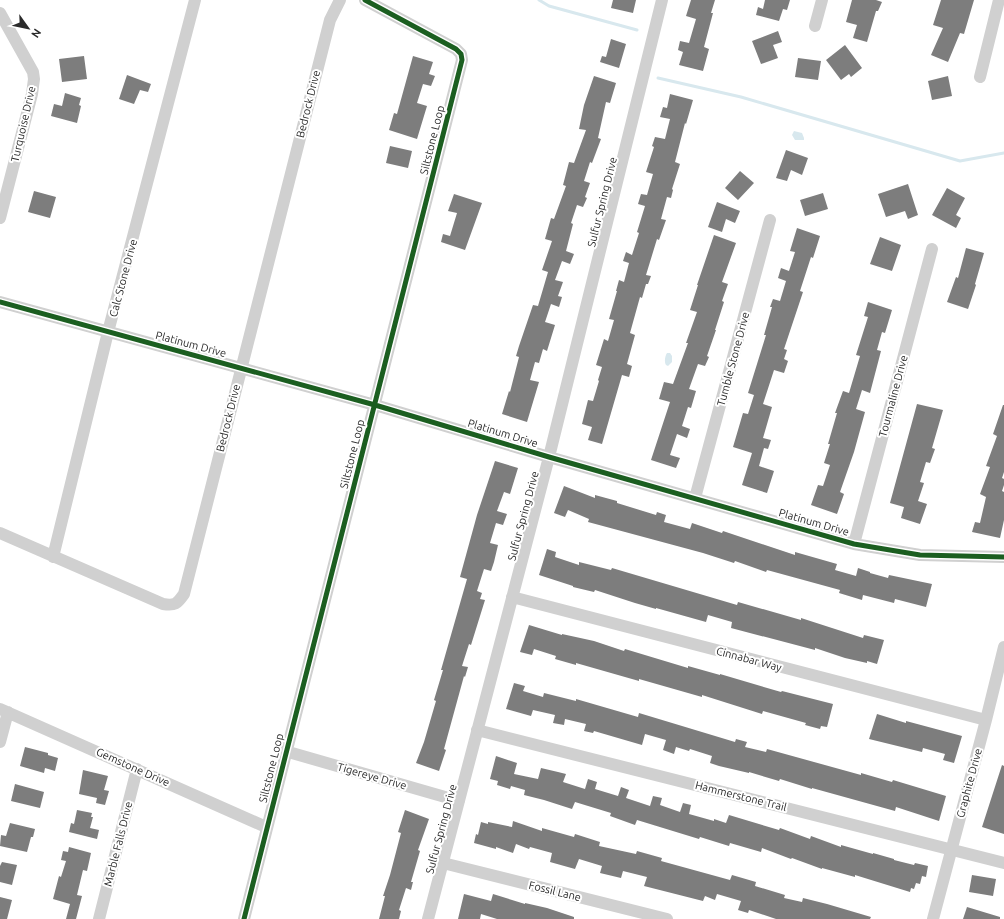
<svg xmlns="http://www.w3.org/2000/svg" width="1004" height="919" viewBox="0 0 1004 919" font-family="Ubuntu,sans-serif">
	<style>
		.water { fill: #d8e8ee }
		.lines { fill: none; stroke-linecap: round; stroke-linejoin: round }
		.stream { stroke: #d8e8ee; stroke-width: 3 }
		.building { fill: #7d7d7d }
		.minor { stroke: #d0d0d0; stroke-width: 12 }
		.cycleway-casing { stroke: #fff; stroke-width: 8 }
		.cycleway { stroke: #1b5e20; stroke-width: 5 }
		.labels { text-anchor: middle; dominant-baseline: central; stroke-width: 4; stroke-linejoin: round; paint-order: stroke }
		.street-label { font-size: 11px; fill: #2b2b2b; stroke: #fff }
	</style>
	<rect width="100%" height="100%" fill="#fff"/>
	<path class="water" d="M794,131L802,133L804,138V140H795L792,135Z
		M667,353H670L672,356V362L668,366L666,365C664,362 665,356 667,353Z"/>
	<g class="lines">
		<path class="stream" d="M539,0L549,6L637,30
			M658,78L741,97L960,161L1004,153"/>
	</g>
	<path class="building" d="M613,0H636L633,13L611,8Z
		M691,0H715L711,13H713L704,47L709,49L703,71L679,65L683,52L678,50L680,41L689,43L696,19L686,16Z
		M765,0H790L787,10L783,9L779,21L756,15L758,7L763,9Z
		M852,0H876L882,2L878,11H876L867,42L853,38L857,25L846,22Z
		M941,0H974L964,34L960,33L948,62L931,55L943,28L933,25Z
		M778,31L782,42L773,45L778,58L761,64L752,41Z
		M611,39L626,44L619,68L600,62L602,56L606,57Z
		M845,45L862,68L851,77L849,74L841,80L826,60Z
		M84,56L87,79L62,82L59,59Z
		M413,56L433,62L429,74L435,76L431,86L423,84L417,103L427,106L417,139L389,130L394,113L397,114Z
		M798,58L821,61L818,80L795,77Z
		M127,75L151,84L148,92L140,90L134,104L119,99Z
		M594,76L616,83L610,103L606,102L598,138L601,139L592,163L590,162L584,181L590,183L585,197L587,198L583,207L577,205L571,223L573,224L566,251L574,254L570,264L562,261L555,280L563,282L558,296L562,297L559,307L551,304L545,322L555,325L547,351L543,349L539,363L535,362L530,380L539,382L527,422L502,414L509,391L510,392L519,357L516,356L519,346L533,305L538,306L548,272L542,270L552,241L545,239L551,218L554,219L566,186L563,185L569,162L574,163L586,130L579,129L584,105Z
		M948,76L952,96L932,100L928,81Z
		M65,93L81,98L79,105L81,106L77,123L51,116L54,104L62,106Z
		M670,94L693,100L686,124L685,123L675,162L680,164L672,189L673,190L671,198L667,197L661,219L666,220L659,240L657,239L646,275L651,276L648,284H646L642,298L640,297L630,333L635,335L627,364L632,366L629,377L622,375L602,444L588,440L592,427L582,424L588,400L593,401L599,381L598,380L602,367L596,365L604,339L608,341L614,320L609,319L617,291H616L619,280L624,282L629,263L623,261L626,252L632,255L639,233L637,232L645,206L638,204L641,194L647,195L653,174L646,172L654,147L652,146L655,137L665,139L670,119L660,117L663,107L667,108Z
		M390,146L412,151L408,168L386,163Z
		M786,150L808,158L802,175L791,170L787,181L776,178Z
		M740,171L754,183L738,200L725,188Z
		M908,184L918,215L908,219L905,211L886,217L878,194Z
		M947,188L965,198L956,215L961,218L956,228L932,215Z
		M34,191L56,197L50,218L28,212Z
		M823,193L828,209L805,216L800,200Z
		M454,194L482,203L465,250L441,242L443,234L450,236L457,213L448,211Z
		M717,202L740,211L735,223L726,219L722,232L708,227Z
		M797,228L820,236L813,258L811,257L800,291L803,292L784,349L787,350L784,359L788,361L784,373L774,370L763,404L772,407L763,438L771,440L768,449L764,448L759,466L774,471L767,493L742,485L752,453L733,447L743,413L748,414L754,395L748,393L766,335H764L772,307H770L773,299L780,301L786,281L778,278L781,268L789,271L795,252L790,251Z
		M714,235L736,243L722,282L728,284L722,301L724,302L715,330H716L707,356L709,357L705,366L698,364L689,389L696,391L691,408L688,407L682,426L690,429L687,438L677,434L670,455L680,458L676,468L651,460L670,402L659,399L664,382L673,384L688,343H686L697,312L690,310L698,285H697Z
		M880,237L901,245L892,271L870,264Z
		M966,248L984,253L975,284L976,285L968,309L947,302L956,277L958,278Z
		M868,302L892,310L885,333L882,332L877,350L881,351L870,393L862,390L856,409L865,412L854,452L840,492L844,494L837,514L811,505L818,485L823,486L830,465L824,463L830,444H828L837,413H835L843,391L849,393L860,356L856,355L868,317L864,316Z
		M917,404L943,410L932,448L935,449L930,463L926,462L920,482L924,483L918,501L927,504L920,524L901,518L904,507L890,503Z
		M1003,405H1004V472L1002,478L1004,479V485L1002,491L1004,492V520L1000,538L972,532L975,522L980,523L986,497L980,494L990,467L986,466L997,436L993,434Z
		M495,461L518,468L510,494L504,492L497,511L507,514L503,525L496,523L490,543L498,545L494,562L491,571L484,569L477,591L482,593L480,599L485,600L471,645L469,644L462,666L468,667L465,677L464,676L444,749L446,750L439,771L416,763L424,742L436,701L434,700L443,670H441L467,579L460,577L477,515Z
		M564,486L595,498V495L617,501V503L656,515L657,512L666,515L664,522L690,529L692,523L722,533L723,531L795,555V552L837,564L835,570L856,576L858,568L870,572V573L888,578L889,575L932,584L926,607L895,599L894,603L863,595L862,600L839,593L840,590L767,570L766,572L735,561L734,563L703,553L588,522L589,519L568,510L565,517L554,513Z
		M547,549L556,552L555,557L579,565V562L611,570L612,568L737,605L738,602L801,620V618L863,638L864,635L884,640L877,664L867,661V663L845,658L815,648V650L731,628L732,622L708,615L706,622L656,608V609L635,603L595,590L594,592L573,587V586L539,575Z
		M529,625L562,635V634L594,641L624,651L625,649L688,668V666L720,675V674L781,692L782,691L833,704L827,727L821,726L820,729L805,725L806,723L763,711L762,714L702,695V697L639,679V681L576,663V665L555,659L556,656L534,649L532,655L520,652Z
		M514,683L525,686L523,691L543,697L544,693L576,701V699L638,717L639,713L735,742L736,739L747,742L745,747L766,752L767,749L861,775V773L892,782L893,780L946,796L939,821L896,807L895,811L812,788V789L780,779L779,781L749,772V773L719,766L710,763L712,756L690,749L689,751L676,747L674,754L663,750L666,740L645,734L642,745L594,731L593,733L584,731L586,724L565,719L564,725L553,723L555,715L533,710L531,716L506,709Z
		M877,714L906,723V721L962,736L954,763L943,760L945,754L923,748L922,752L869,739Z
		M25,747L48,753V755L58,758L55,771L45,768L44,773L20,766Z
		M496,756L517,763L514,774L538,779L541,768L558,772L566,774L563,782L585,789L588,779L597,782L595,789L618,796L621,787L629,790L626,798L650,806L653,796L662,798L660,805L680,812L683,803L691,805L689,814L714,821V819L726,823L729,815L779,830L780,828L810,839L811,836L841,847V845L873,854V853L894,859V860L914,865L915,863L928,866L926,877L922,876L920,884L916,883L914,889L911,888L910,892L855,875V877L822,868V869L792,858L791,859L762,848L761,852L730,843L729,846L700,837L699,839L637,820L635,825L610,816L611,813L575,802L572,809L544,800L524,795L525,790L511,786L510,789L497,785L498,781L490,779Z
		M1002,765L1004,766V834L982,827Z
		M83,770L108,776L104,790L109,791L105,805L96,803L97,798L79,794Z
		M15,784L44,792L40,808L11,801Z
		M77,810L92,813L91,817H93L90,828L99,830L97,839L69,832L71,823L74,824Z
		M405,810L429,819L418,850L420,851L411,882H413L411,890L406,888L399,910L401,911L399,919H379L385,896H383L390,875L401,833L398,832Z
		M513,821L542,831V828L574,837L575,834L600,842L599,846L636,854L637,851L662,858L661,861L730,880L732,875L756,882L755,886L785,895L784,898L802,902L803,898L827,904L871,917L870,919H776L749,910L748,913L738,910L741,901L717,894L715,900L705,896L703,901L644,886L647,877L623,871L621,878L600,873L602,866L579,859L575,869L550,862L552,853L530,847L529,849L516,844L513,853L496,847V849L474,843L476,834L478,835L481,822L488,824V822L512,827Z
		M10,823L35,829L33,837H31L27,852L0,846L1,835L6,836Z
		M69,847L91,853L87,871L83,870L77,895L82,896L76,919H66L70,904L53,899L59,876L61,877L66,861L61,860L63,851L68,852Z
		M2,862L17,865L12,885L0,882V866Z
		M972,875L996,879L993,896L969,892Z
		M464,894L491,901L493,894L525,904V903L547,908L574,917V919H497L481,914L480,919H458Z
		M0,897L12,900L7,919H0Z
		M967,907L1000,917V919H963Z"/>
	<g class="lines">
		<path class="minor" d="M0,13L33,72L34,79L32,94L0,218
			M815,26L822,0
			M980,77L999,0
			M0,302L375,405L549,457L854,544L920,555L1004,557
			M695,498L770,220
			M0,533L163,604C175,606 177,604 184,594L330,20L340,0
			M854,544L932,249
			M53,557L108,332L195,0
			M512,597L986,720
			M0,709L266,827
			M477,730L1004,863
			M0,742L8,712
			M285,751L459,801
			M443,863L667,919
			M99,919L137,769
			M244,919L462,60L461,54L456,49L365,0
			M428,919L549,457L662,0
			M933,919L986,720L1004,647"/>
		<g class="cycleway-casing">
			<path id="cycleway" d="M0,302L375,405L549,457L854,544L920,555L1004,557
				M244,919L462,60L461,54L456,49L365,0"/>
		</g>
		<use href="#cycleway" class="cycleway"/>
	</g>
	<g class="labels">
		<g class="street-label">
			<text transform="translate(308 104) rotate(-76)">Bedrock Drive</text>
			<text transform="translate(23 124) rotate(-77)">Turquoise Drive</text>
			<text transform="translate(432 140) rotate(-76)">Siltstone Loop</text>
			<text transform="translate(602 202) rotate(-76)">Sulfur Spring Drive</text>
			<text transform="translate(123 278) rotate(-75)">Calc Stone Drive</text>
			<text transform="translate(191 344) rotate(15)">Platinum Drive</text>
			<text transform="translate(733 359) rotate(-75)">Tumble Stone Drive</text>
			<text transform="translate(893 396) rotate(-75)">Tourmaline Drive</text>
			<text transform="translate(228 418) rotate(-76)">Bedrock Drive</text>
			<text transform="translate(503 433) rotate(17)">Platinum Drive</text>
			<text transform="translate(352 454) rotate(-76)">Siltstone Loop</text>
			<text transform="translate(523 516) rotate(-75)">Sulfur Spring Drive</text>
			<text transform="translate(814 522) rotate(16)">Platinum Drive</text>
			<text transform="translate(749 659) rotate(15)">Cinnabar Way</text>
			<text transform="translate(133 767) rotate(24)">Gemstone Drive</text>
			<text transform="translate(271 768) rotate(-76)">Siltstone Loop</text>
			<text transform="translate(372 776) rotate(16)">Tigereye Drive</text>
			<text transform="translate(969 783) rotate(-75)">Graphite Drive</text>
			<text transform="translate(741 796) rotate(14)">Hammerstone Trail</text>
			<text transform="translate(441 829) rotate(-75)">Sulfur Spring Drive</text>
			<text transform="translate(118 844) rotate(-76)">Marble Falls Drive</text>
			<text transform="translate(555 891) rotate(14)">Fossil Lane</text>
		</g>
	</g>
	<g transform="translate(28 28) rotate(123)" stroke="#ffffff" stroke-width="3" paint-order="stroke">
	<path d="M0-3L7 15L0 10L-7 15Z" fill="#2b2b2b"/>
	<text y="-6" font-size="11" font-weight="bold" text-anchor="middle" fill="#2b2b2b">N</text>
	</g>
</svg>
